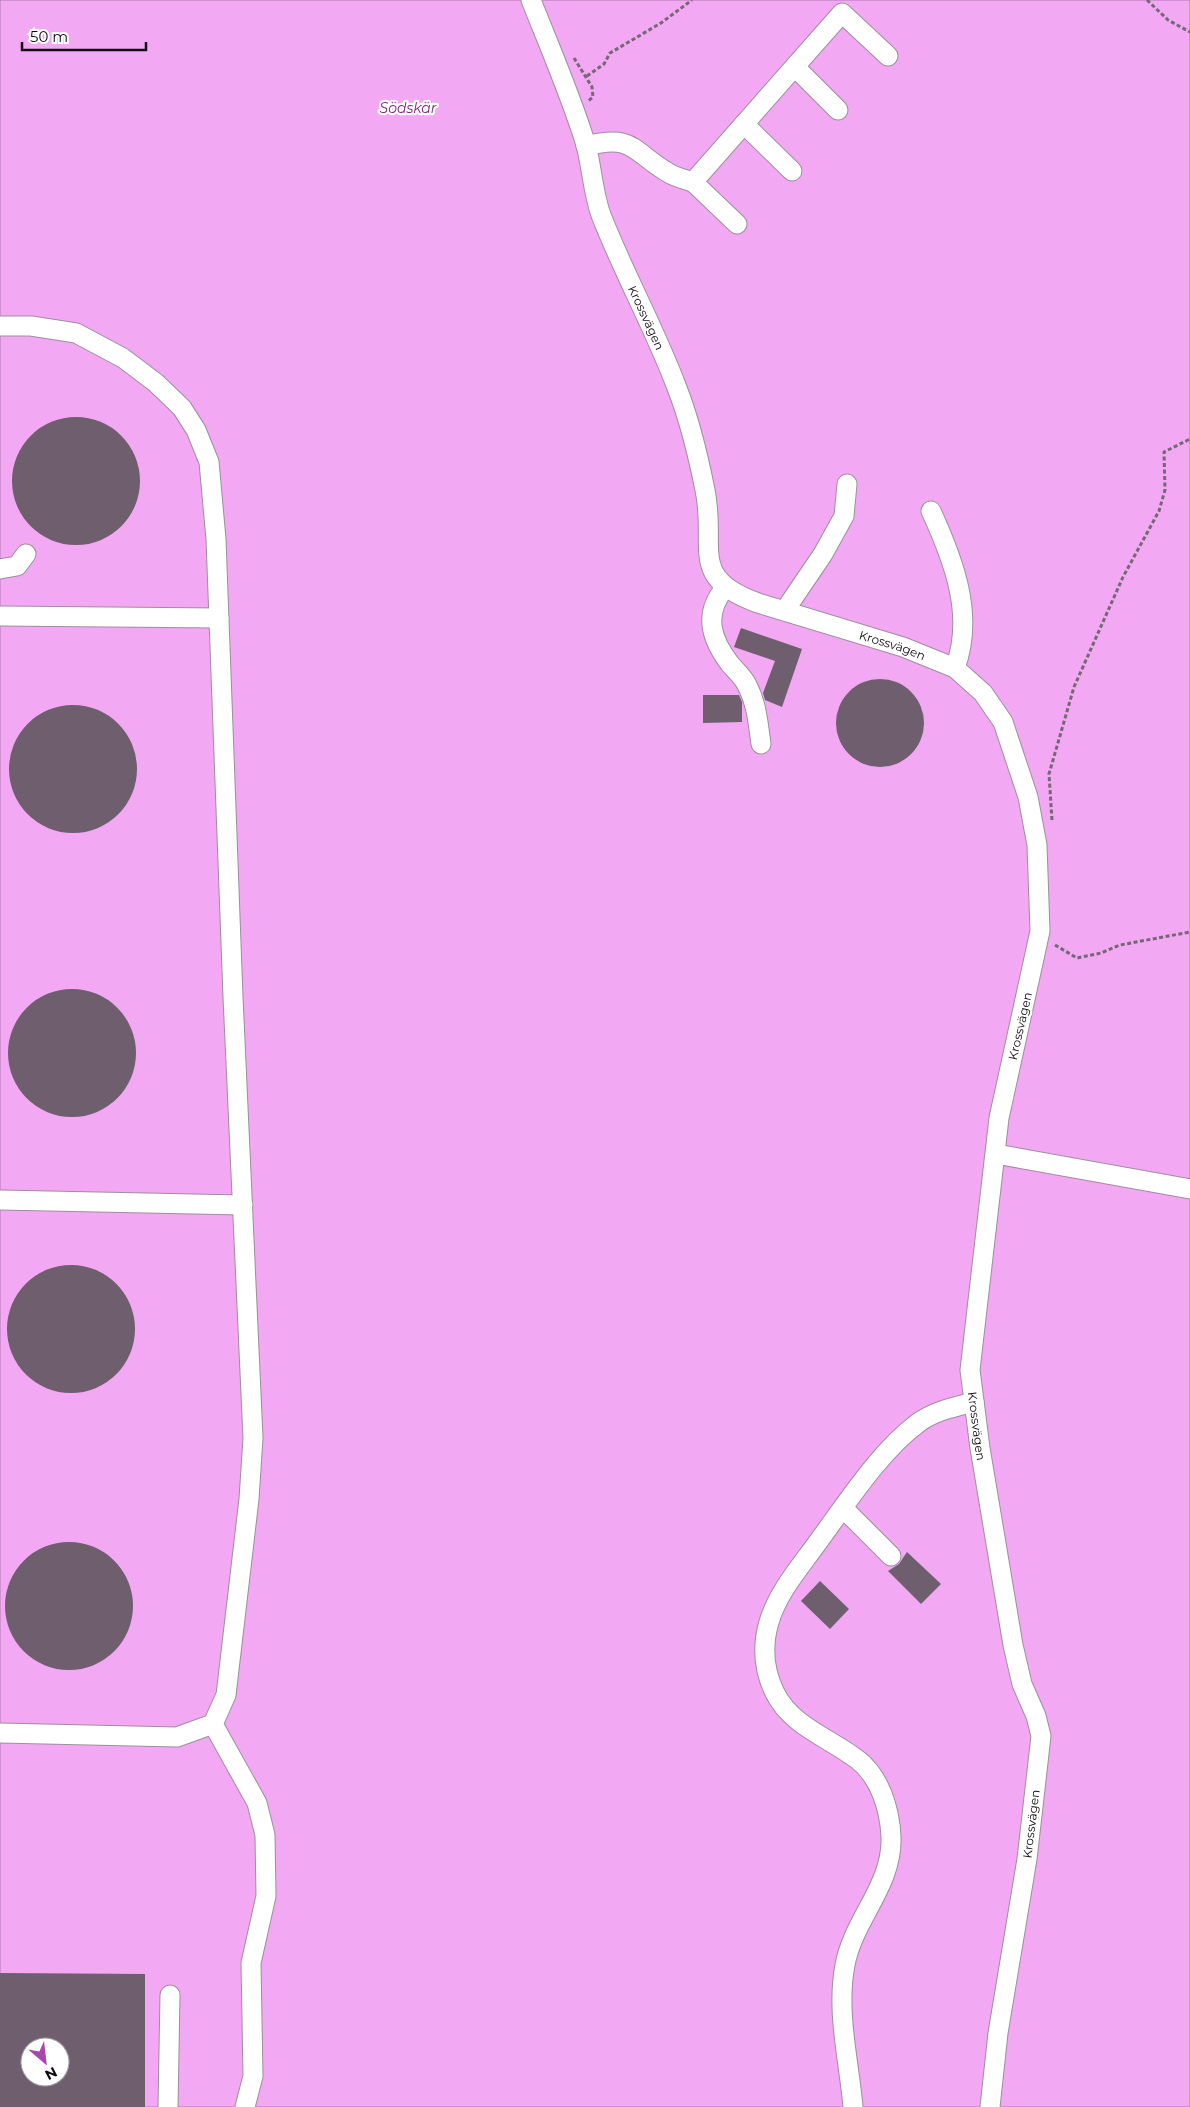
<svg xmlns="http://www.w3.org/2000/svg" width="1190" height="2107" viewBox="0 0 1190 2107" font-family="Montserrat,sans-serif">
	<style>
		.water { fill: #f2a8f3; stroke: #ae79af; fill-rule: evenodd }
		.building { fill: #6e5e6e; fill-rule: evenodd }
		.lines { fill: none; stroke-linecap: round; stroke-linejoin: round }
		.minor-casing { stroke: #9f8e9e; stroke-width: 21 }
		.path { stroke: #746874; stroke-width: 3; stroke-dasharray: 4 2.5; stroke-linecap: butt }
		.minor { stroke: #fff; stroke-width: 19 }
		.labels { text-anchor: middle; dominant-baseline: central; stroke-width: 4.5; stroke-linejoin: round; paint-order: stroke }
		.street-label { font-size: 12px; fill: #110b11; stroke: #fff }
		.water-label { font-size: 14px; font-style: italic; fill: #7c2780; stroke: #fff }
	</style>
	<rect width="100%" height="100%" fill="#ebd9eb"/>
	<path class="water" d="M0,0H1190V2107H0ZM30,2047H60V2077H30Z"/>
	<path class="building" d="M12 481a64 64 0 1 1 128 0a64 64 0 1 1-128 0Z
		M741,628L802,649L782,707L765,700L763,693L775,661L734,647Z
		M836 723a44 44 0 1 1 88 0a44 44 0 1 1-88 0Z
		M703,695H739L742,702V722L703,723Z
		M9 769a64 64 0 1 1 128 0a64 64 0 1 1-128 0Z
		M8 1053a64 64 0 1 1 128 0a64 64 0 1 1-128 0Z
		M7 1329a64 64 0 1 1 128 0a64 64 0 1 1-128 0Z
		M5 1606a64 64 0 1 1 128 0a64 64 0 1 1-128 0Z
		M907,1552L941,1584L921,1604L888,1571L899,1564Z
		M820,1581L849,1609L830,1629L801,1601Z
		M0,1973L145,1974V2107H0ZM30,2047H60V2077H30Z"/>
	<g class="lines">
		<g class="minor-casing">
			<g id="minor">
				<path id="s1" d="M531,0C550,48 571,96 586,145C592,168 593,193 601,215C624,274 655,329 677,388C690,421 698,455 705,490C717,547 687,578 758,603L903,647L955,668L983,693L1003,722L1028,797L1037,845L1040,931L999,1118L970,1370L980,1448L1013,1645L1022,1684L1036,1716L1041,1736L1027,1859L998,2033L990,2107"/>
				<path d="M795,67L838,110"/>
				<path d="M744,124L792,171"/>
				<path d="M586,146C634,134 632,151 667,172C674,177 684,179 693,182L842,13L888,56"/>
				<path d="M693,182L737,224"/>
				<path d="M0,326H31L76,333L123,358L156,383L182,408L196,430L209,462L216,539L233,997L253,1438L249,1499L226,1695L213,1724L177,1737L0,1733"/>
				<path d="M931,511C953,559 975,615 955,668"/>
				<path d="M0,569L17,566L26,554"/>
				<path d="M725,588C703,614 711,639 730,664C736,671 743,677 747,685C757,704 758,723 761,744"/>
				<path d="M785,610L823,554L844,516L847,484"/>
				<path d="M0,616L219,618"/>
				<path d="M996,1154L1190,1189"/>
				<path d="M0,1200L243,1205"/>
				<path d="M843,1508L891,1556"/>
				<path d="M213,1724L257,1803L265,1835L266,1896L251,1963L253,2076L245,2107"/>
				<path d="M168,2107L170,1995"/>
				<path d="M853,2107C849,2061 836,2011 845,1965C853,1920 893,1885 891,1837C890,1810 880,1777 858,1760C830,1738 792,1727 775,1693C764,1671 762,1646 769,1622C778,1592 800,1567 818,1542C846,1504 880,1451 918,1423C934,1411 954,1407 974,1402"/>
			</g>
		</g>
		<path class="path" d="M1147,0L1168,20L1190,32
			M574,58L592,87L593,97L588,101
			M587,76L604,64L610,53L661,23L692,0
			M1052,820L1049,774L1074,687L1123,577L1159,511L1165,490L1164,452L1190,439
			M1055,945L1077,958L1101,953L1120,945L1190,932"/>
		<use href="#minor" class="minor"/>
	</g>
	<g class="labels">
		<g class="street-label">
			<text stroke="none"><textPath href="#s1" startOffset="339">Krossvägen</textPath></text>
			<text stroke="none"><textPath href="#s1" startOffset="801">Krossvägen</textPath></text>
			<text transform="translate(1020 1026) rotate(-77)">Krossvägen</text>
			<text stroke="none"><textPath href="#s1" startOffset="1656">Krossvägen</textPath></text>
			<text transform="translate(1031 1824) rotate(-83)">Krossvägen</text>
		</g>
		<g class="water-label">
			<text x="408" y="108">Södskär</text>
		</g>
	</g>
	<g transform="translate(45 2062) rotate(152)"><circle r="24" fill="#ffffff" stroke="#a09da0"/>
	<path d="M0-4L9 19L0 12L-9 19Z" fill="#aa47ad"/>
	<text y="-8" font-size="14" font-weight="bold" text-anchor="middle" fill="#110b11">N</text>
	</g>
	<path d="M22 42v8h124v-8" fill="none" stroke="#110b11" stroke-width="2.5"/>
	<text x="30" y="42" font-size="15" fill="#110b11" stroke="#ffffff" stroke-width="4" paint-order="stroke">50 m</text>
</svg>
